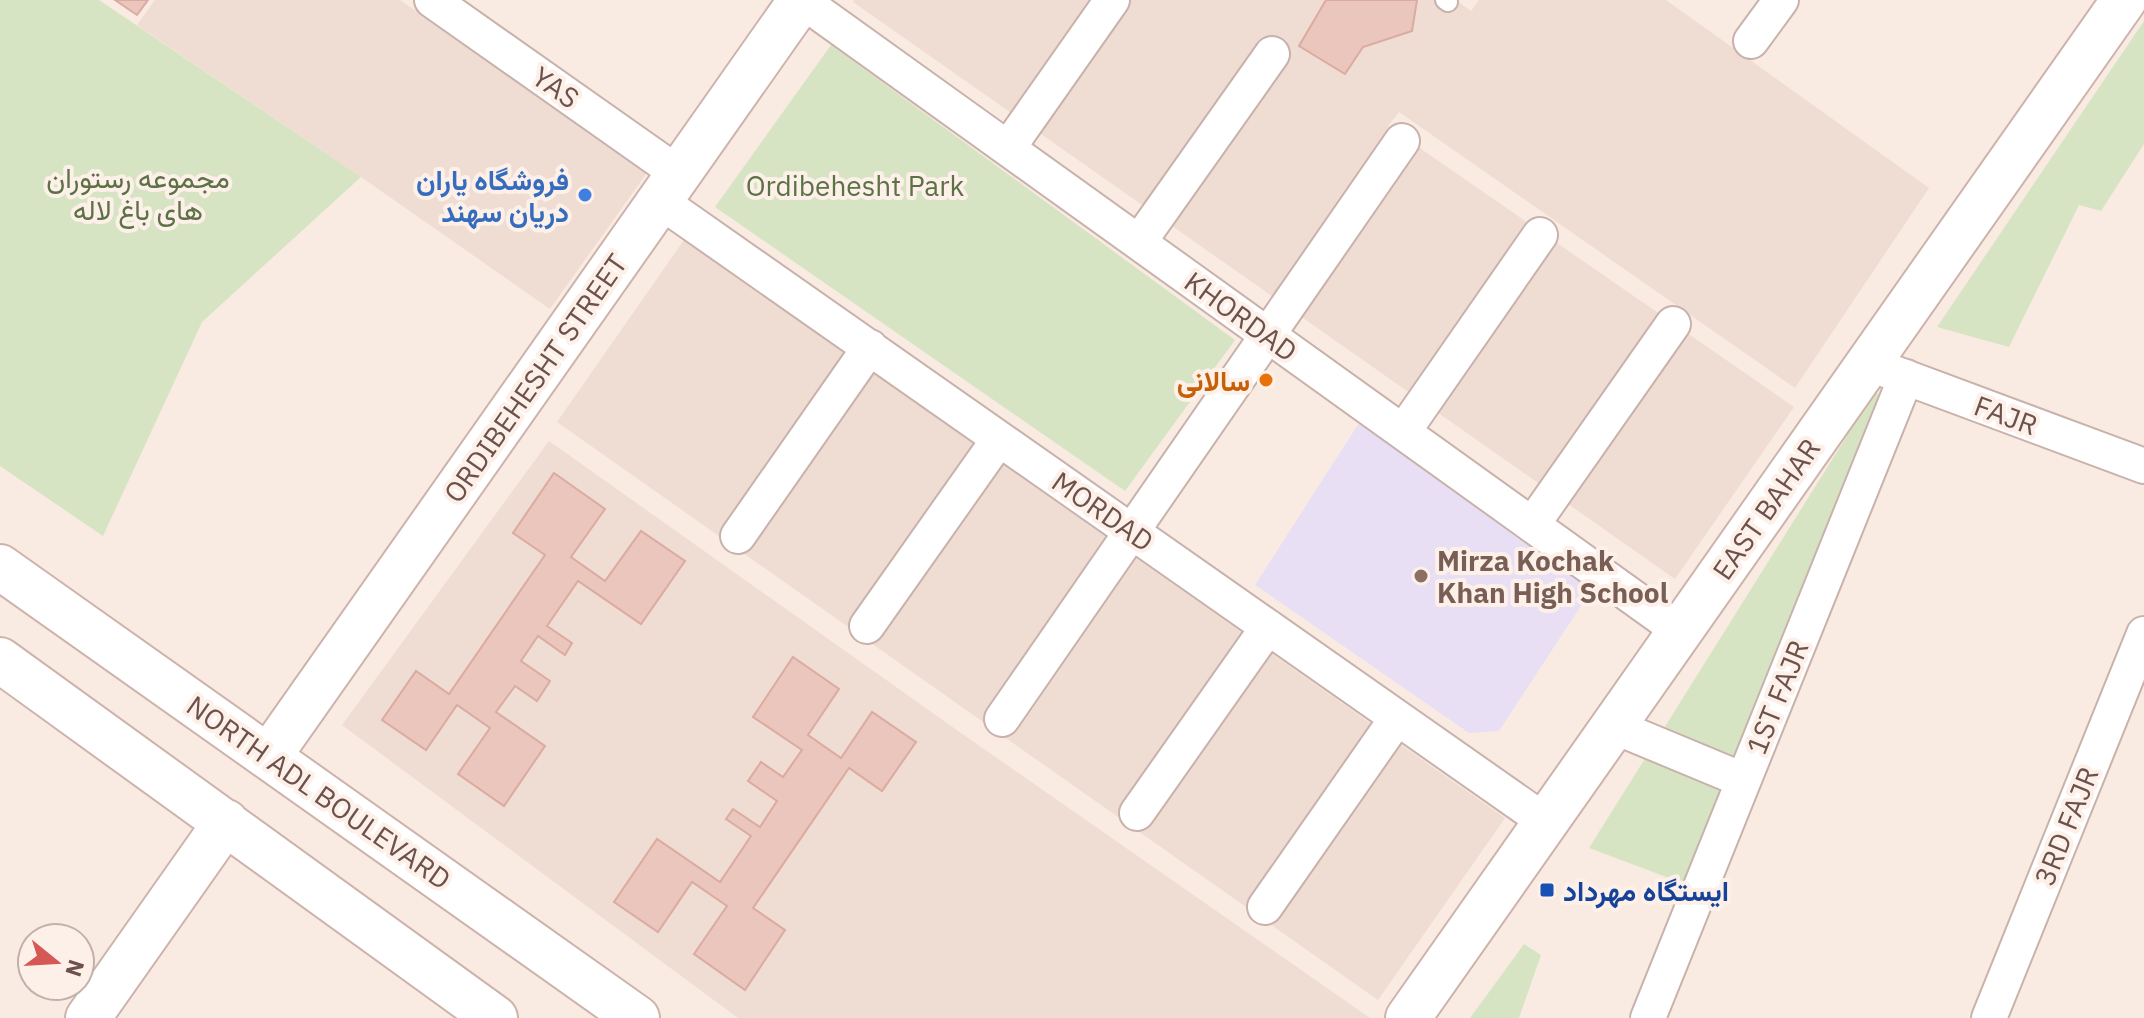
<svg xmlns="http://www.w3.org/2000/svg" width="2144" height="1018" viewBox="0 0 2144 1018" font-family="'IBM Plex Sans',Vazirmatn,sans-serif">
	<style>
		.residential { fill: #efdcd2 }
		.education { fill: #e8dff5 }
		.green { fill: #d7e4c3 }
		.building { fill: #ebc6bd; stroke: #dbaaa0; stroke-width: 2 }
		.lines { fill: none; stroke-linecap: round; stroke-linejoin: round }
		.lane-casing { stroke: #c8b2ab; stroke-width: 22 }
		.street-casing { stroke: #c8b2ab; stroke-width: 38 }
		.secondary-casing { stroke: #cdb3ab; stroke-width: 48 }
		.lane { stroke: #fff; stroke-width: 18 }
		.street { stroke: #fff; stroke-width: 34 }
		.secondary { stroke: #fff; stroke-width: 44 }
		.shop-dot { fill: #3f7fe0; stroke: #fcf0e8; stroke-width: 3 }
		.food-dot { fill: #e8710a; stroke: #fcf0e8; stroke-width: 3 }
		.education-dot { fill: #8d6e63; stroke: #fcf0e8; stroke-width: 3 }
		.transit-dot { fill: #1a4fb4; stroke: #fcf0e8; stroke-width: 3 }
		.labels { text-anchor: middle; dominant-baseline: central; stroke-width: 8; stroke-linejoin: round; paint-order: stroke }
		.street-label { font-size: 28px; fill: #6d514c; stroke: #fcf0e8 }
		.park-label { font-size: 28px; fill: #5c7146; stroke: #fcf0e8 }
		.shop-label { font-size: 28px; font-weight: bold; fill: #366cbe; stroke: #fcf0e8; text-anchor: end }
		.food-label { font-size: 28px; font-weight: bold; fill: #c56008; stroke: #fcf0e8; text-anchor: end }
		.education-label { font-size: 28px; font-weight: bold; fill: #785e54; stroke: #fcf0e8; text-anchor: start }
		.transit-label { font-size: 28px; font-weight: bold; fill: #164399; stroke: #fcf0e8; text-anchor: start }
	</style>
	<rect width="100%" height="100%" fill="#f9ebe2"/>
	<path class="residential" d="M155,0H400L649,170L550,309L361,177L137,25Z
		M854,0H1456L1471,11L1479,0H1666L1929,188L1795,388L1399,112L1388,126L1794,407L1675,579L853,2Z
		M684,240L1505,818L1378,1000L557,422Z
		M549,441L961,733L1370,1018H738L342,725Z"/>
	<path class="education" d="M1361,420L1577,568L1590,592L1499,731L1469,733L1255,585Z"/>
	<path class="green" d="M0,0H99L361,177L202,322L103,536L0,466Z
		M2144,21V144L2101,211L2079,205L2009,347L1937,327Z
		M831,45L1235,340L1125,491L715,207Z
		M1875,391L1884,401L1685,884L1589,848Z
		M1524,944L1541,955L1519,1018H1470Z"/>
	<path class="building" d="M115,0H148L137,15Z
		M1326,0H1417L1412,31L1363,47L1345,74L1299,46Z
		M554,473L605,509L571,557L605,581L641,531L685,561L641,624L578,581L547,626L572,643L565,655L538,636L521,661L550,681L537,701L515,686L496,712L545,746L504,806L458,774L490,728L457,705L426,750L382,720L416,671L449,694L545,555L513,533Z
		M793,657L839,689L808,735L841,758L872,712L916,742L882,791L849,768L753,908L785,930L745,990L694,954L727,906L692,882L658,932L614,902L657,839L720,882L751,836L726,819L733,809L760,827L777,801L748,781L761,762L783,777L802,750L753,717Z"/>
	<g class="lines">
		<g class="lane-casing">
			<path id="lane" d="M1445,0L1448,2"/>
		</g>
		<g class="street-casing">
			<path id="street" d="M432,0L679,174
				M801,0L1680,631
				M1751,41L1781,0
				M1008,148L1112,0
				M660,201L1546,822
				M1139,242L1272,54
				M1886,370L2144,466
				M1403,432L1540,235
				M1532,525L1673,324
				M738,536L870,347
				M867,626L999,439
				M1002,719L1402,141
				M1613,726L1743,780
				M1137,813L1268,627
				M1265,907L1397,718
				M1648,1018L1906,377
				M1989,1018L2144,634"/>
		</g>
		<g class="secondary-casing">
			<path id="secondary" d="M0,567L637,1018
				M0,660L495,1018
				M269,756L801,0
				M88,1018L226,822
				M1408,1018L2124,0"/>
		</g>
		<use href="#lane" class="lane"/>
		<use href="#street" class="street"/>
		<use href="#secondary" class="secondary"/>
	</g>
	<circle class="shop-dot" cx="585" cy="195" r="8"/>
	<circle class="food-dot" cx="1266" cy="380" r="8"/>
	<circle class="education-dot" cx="1421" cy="576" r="8"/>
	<rect class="transit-dot" x="1539" y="882" width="16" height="16" rx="4"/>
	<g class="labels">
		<g class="street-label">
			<text transform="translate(556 87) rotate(35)">YAS</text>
			<text transform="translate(1241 316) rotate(36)">KHORDAD</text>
			<text transform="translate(535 378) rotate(-55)">ORDIBEHESHT STREET</text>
			<text transform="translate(2006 415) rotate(20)">FAJR</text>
			<text transform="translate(1766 509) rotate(-55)">EAST BAHAR</text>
			<text transform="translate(1103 511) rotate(35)">MORDAD</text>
			<text transform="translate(1777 697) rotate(-68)">1ST FAJR</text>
			<text transform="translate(319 792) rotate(35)">NORTH ADL BOULEVARD</text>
			<text transform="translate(2066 826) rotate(-68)">3RD FAJR</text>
		</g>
		<g class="park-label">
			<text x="138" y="177">مجموعه رستوران<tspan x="138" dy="32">های باغ لاله</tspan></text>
			<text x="855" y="185">Ordibehesht Park</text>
		</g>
		<g class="shop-label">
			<text x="569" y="179">فروشگاه یاران<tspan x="569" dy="32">دریان سهند</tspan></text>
		</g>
		<g class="food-label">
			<text x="1250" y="380">سالانی</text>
		</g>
		<g class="education-label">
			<text x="1437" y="560">Mirza Kochak<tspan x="1437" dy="32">Khan High School</tspan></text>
		</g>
		<g class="transit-label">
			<text x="1563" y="890">ایستگاه مهرداد</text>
		</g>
	</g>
	<g transform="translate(56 962) rotate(108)"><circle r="38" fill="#fcf0e8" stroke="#c3b0aa" stroke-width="2"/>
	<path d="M0-6L14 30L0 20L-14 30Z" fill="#d55756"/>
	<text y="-12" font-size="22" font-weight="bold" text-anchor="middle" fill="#6d514c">N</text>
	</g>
</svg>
